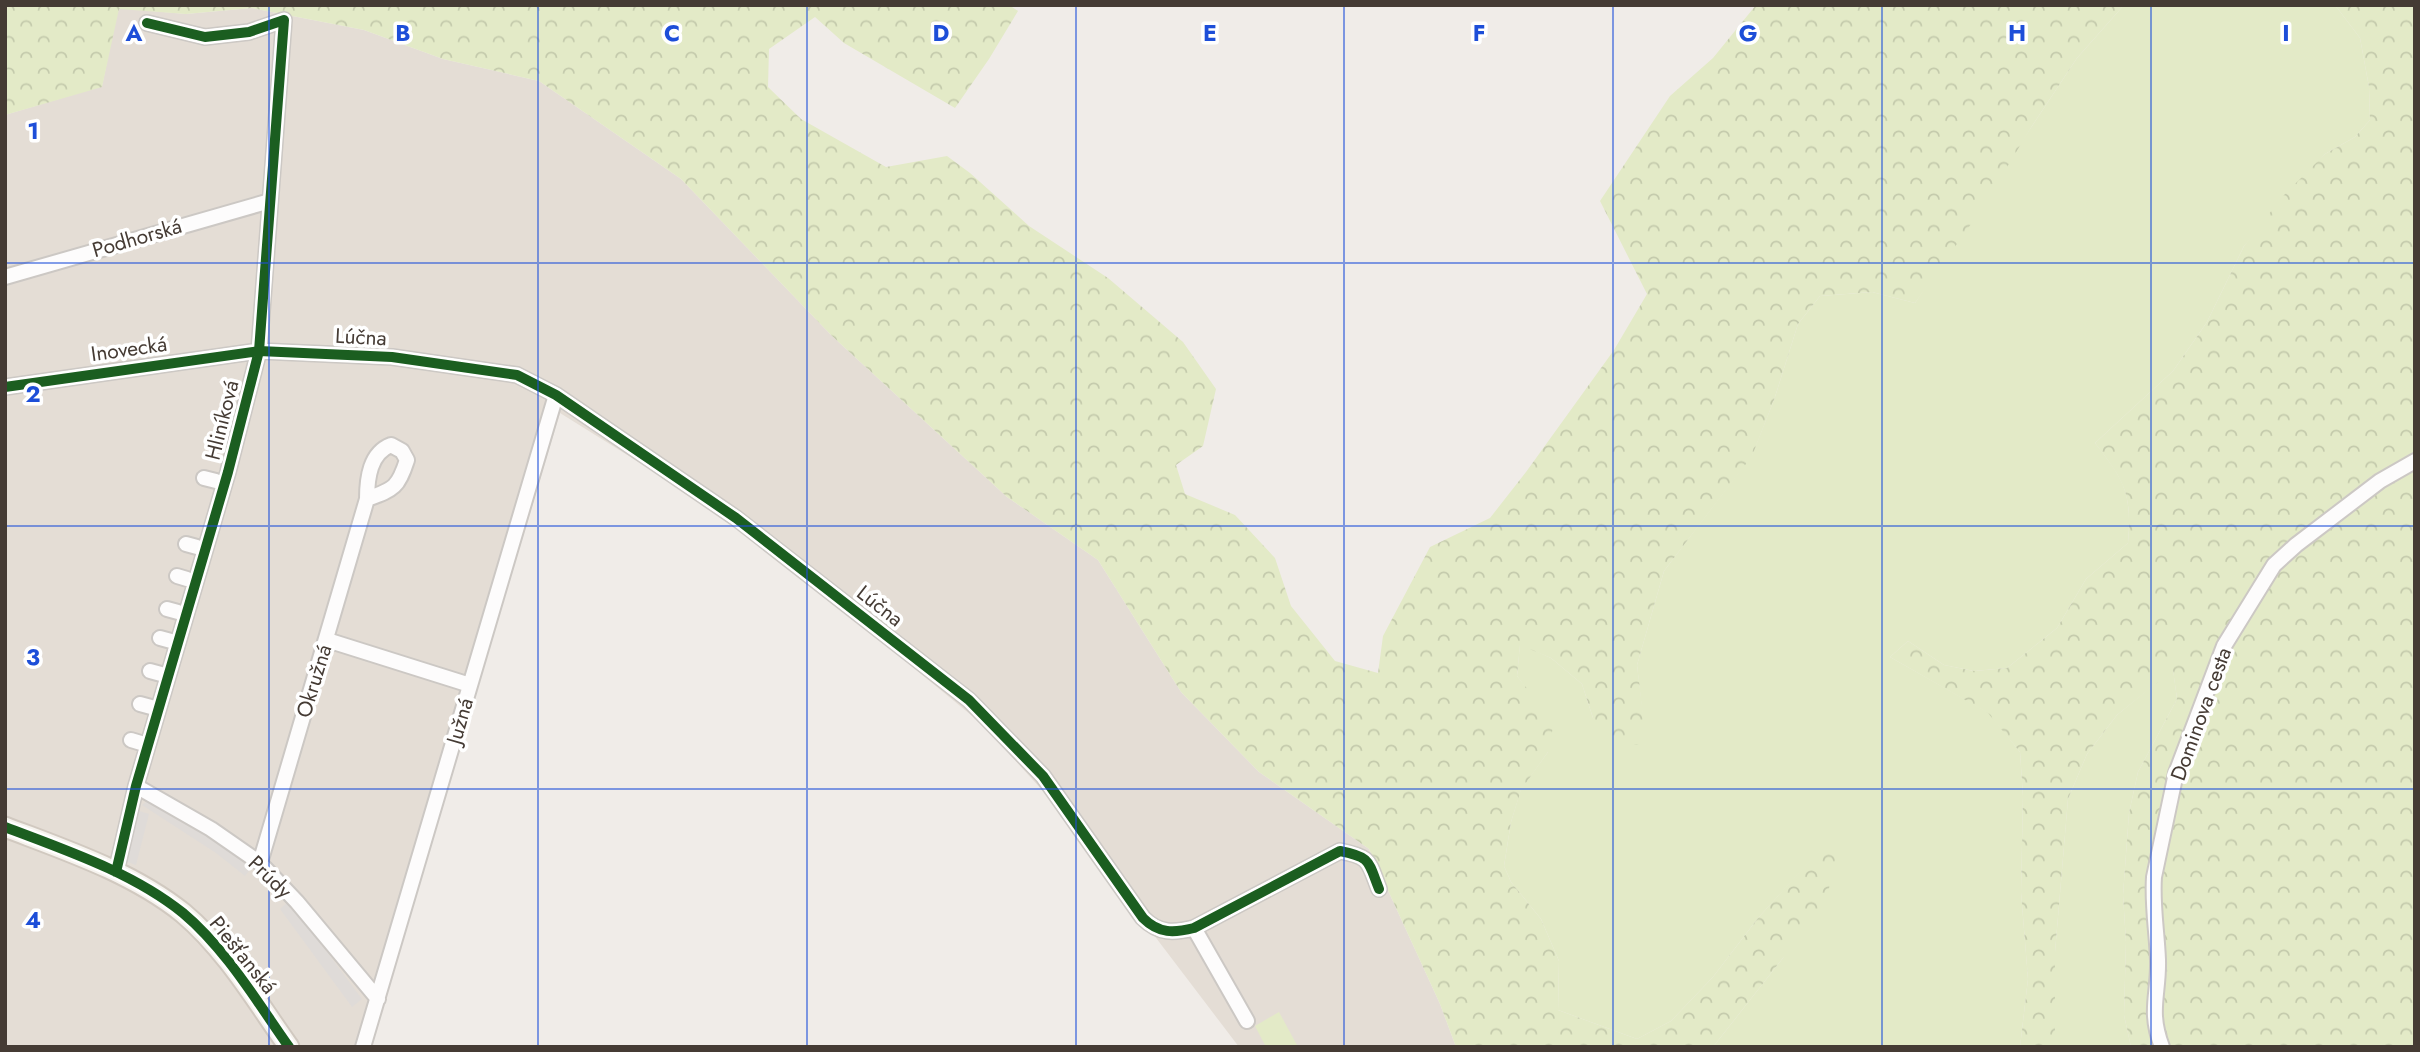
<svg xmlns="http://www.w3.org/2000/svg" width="2420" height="1052" viewBox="0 0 2420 1052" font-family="Jost,sans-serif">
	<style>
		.residential { fill: #e4ddd5 }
		.green { fill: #e3eac7 }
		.forest { fill: url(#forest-crowns) }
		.parking { fill: #dfdbd8 }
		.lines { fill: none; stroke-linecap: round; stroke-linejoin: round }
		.street-casing { stroke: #ccc8c4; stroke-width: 18 }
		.secondary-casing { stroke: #d1c9c0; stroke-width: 23 }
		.street { stroke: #fdfcfc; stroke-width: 14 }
		.secondary { stroke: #f6f3ee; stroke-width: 19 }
		.cycleway-casing { stroke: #fff; stroke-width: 15 }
		.cycleway { stroke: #1b5e20; stroke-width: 10 }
		.grid { fill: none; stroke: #1d4ed8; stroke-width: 2; stroke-opacity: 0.55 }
		.labels { text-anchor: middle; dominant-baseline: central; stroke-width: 7; stroke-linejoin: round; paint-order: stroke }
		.street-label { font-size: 21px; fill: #453b34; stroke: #fff }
		.grid-label { font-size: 23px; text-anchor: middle; font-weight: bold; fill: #1d4ed8; stroke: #fff; stroke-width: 7; stroke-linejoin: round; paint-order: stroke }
	</style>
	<defs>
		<pattern id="forest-crowns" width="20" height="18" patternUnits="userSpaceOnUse" patternTransform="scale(1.75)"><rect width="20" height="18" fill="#e3eac7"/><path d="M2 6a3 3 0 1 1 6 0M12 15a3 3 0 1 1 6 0" fill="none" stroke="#c4caac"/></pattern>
	</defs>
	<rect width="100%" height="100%" fill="#f0ece8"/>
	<path class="residential" d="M118,8L186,14L252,8L364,30L443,59L539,81L681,179L832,336L1007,497L1098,560L1181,692L1259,772L1369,849L1440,1004L1456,1047H1239L1052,801L982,724L741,526L560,413L370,1047H5V115L102,86Z"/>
	<path class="green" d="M2124,5H2335L2360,38L2369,87L2370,120L2355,137L2325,154L2244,246L2207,322L2173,371L2095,443C2125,481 2132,493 2128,543L2086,579L2057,628L2007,668L1974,671L1944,665L1908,641L1890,657L1989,713L2020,752L2023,796L2021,892L2028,979L2020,1047H1713L1783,958L1823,847L1758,918L1713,977L1671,1021L1637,1039L1558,1010L1559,961L1541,919L1511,882L1504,866L1511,822L1521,789L1548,752L1531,695L1517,676L1520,644L1551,658L1582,684L1593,718L1646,745L1637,665L1664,571L1752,455L1774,400L1798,324L1820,296L1872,292L1915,303L2077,58Z
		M2173,669L2177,699L2138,772L2129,813L2123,895L2126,942L2124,1015L2131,1047H2055V952L2068,799L2087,754L2117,715Z
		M1279,1012L1298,1047H1266L1255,1026Z"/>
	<path class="forest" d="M5,5H1009L1018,11L989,59L955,108L844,43L815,17L769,49L768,87L801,119L886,167L947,156L970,173L1029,226L1108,278L1183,342L1216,389L1203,446L1176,465L1185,494L1235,515L1275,558L1291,606L1335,661L1378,673L1383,636L1430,547L1490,518L1526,472L1614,350L1647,294L1600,201L1670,96L1713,58L1756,5H2124L2077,58L2032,126L1981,210L1915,303L1872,292L1820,296L1798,324L1774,400L1752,456L1664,571L1637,665L1647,745L1613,744L1593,718L1582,684L1551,658L1520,645L1517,676L1554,722L1548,752L1521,790L1511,822L1504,866L1511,882L1541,919L1559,961L1558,1010L1637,1039L1671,1021L1713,977L1758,918L1823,846L1838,853L1827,896L1783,958L1713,1047H1456L1440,1004L1369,849L1259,772L1181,692L1098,560L1007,497L832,336L681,179L539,81L443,59L364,30L252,8L186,14L119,9L102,87L5,115Z
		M2335,5H2415V1047H2131L2124,1015L2126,942L2123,895L2129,813L2138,772L2177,699L2173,670L2117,715L2087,754L2068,799L2055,952V1047H2020L2028,979L2021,892L2023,796L2020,752L1988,713L1890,657L1908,641L1944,665L1974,671L2007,668L2057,628L2086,579L2128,543C2132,493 2125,482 2095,443L2173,371L2207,322L2244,246L2283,196L2325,154L2355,137L2370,120L2369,87L2360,38Z"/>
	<path class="parking" d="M147,801H160L254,865L245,876L216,853L142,805Z
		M136,810L149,814L136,865L125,861Z
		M289,901L362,999L352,1007L280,909Z"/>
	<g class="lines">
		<g class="street-casing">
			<path id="street" d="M5,277L270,201
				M5,387L259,351L392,357L517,375L556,395L736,518L969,700L1043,776L1143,918C1159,934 1174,933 1194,928L1340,851C1371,857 1368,861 1379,889
				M204,478L216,481
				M186,544L197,547
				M177,576L187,579
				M167,609L178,612
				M160,638L171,641
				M327,640L470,685
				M150,671L161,674
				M140,704L151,707
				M131,740L141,743
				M136,786L211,829L260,863L297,902L378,999
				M260,863L367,499C394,489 398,488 407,460L402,451L391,445C370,453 367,478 367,499
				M116,872L136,786L228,472L259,351L284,20L249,32L205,37L147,23
				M1194,928L1247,1021
				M363,1047L556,395
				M2162,1047C2148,1010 2159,995 2158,960C2157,932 2152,905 2154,877L2176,773L2224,646L2274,565L2296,545L2380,481L2415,461"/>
		</g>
		<g class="secondary-casing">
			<path id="secondary" d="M5,827C65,850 132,872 183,913C226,949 257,1002 289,1047"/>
		</g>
		<use href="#street" class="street"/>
		<use href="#secondary" class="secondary"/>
		<g class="cycleway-casing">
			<path id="cycleway" d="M5,387L259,351L392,357L517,375L556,395L736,518L969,700L1043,776L1143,918C1159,934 1174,933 1194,928L1340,851C1371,857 1368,861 1379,889
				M5,827C65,850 132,872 183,913C226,949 257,1002 289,1047
				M116,872L136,786L228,472L259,351L284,20L249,32L205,37L147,23"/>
		</g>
		<use href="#cycleway" class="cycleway"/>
	</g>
	<path class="grid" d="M269,5V1047M538,5V1047M807,5V1047M1076,5V1047M1344,5V1047M1613,5V1047M1882,5V1047M2151,5V1047M5,263H2415M5,526H2415M5,789H2415"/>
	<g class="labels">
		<g class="street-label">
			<text transform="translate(137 238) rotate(-16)">Podhorská</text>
			<text transform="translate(361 337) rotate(3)">Lúčna</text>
			<text transform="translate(129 349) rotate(-8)">Inovecká</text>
			<text transform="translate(222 420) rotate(-76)">Hliníková</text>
			<text transform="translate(880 606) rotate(38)">Lúčna</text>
			<text transform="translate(314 681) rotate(-73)">Okružná</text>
			<text transform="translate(2201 714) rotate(-70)">Dominova cesta</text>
			<text transform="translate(460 721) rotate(-74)">Južná</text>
			<text transform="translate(270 877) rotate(44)">Prúdy</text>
			<text transform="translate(243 955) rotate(51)">Piešťanská</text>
		</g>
	</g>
	<g class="grid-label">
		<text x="134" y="41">A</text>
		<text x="403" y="41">B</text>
		<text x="672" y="41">C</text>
		<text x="941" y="41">D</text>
		<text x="1210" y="41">E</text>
		<text x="1479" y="41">F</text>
		<text x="1748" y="41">G</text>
		<text x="2017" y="41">H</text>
		<text x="2286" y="41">I</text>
		<text x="33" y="139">1</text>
		<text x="33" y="402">2</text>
		<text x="33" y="665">3</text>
		<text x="33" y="928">4</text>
	</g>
	<rect width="2420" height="1052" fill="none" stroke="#453b34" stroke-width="14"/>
</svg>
